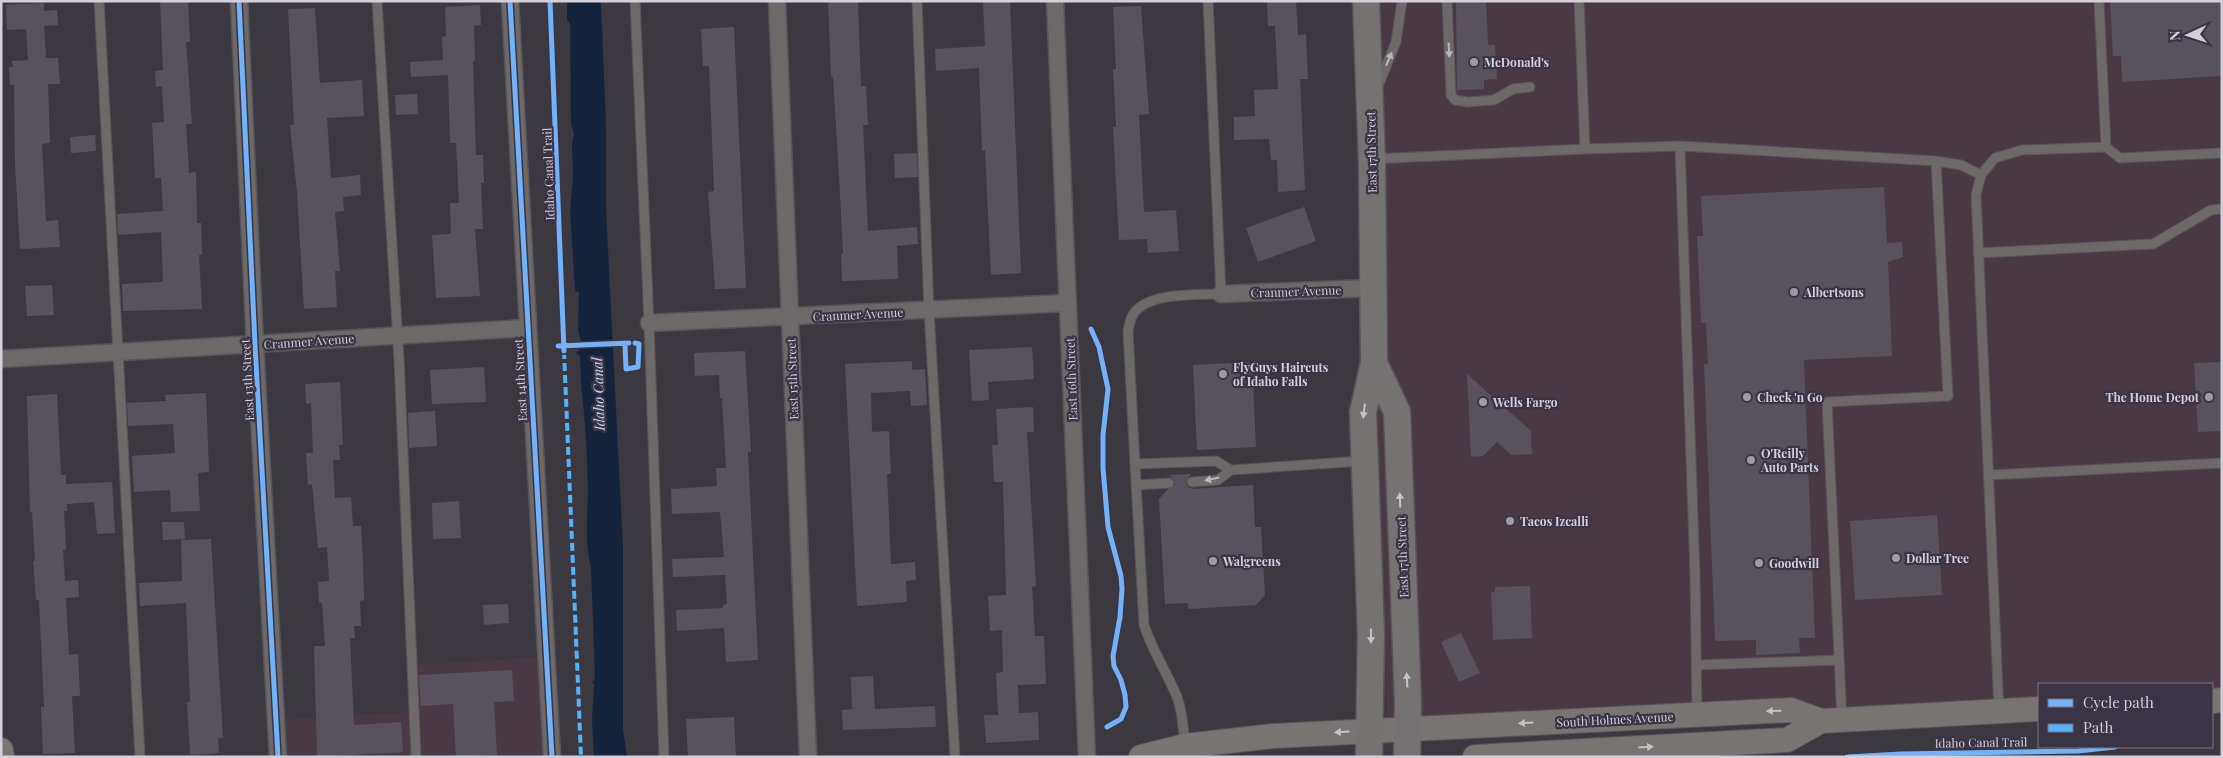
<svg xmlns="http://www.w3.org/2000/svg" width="2223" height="758" viewBox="0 0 2223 758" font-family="'Playfair Display',serif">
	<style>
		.commercial { fill: #493943 }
		.water { fill: #14233c }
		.building { fill: #58525c }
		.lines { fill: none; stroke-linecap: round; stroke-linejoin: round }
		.lane-casing { stroke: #57545b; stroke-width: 11 }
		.street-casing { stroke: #57545b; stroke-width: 19 }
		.secondary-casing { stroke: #57545b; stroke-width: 26 }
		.primary-casing { stroke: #57545b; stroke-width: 29 }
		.path { stroke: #757374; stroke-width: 3; stroke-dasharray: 5 2.5; stroke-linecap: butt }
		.lane { stroke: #6c6968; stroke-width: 9 }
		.street { stroke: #6c6968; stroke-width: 16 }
		.secondary { stroke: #777472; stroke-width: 24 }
		.primary { stroke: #757272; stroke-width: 26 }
		.quiet { stroke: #52b3f8; stroke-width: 4; stroke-dasharray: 8 4; stroke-linecap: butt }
		.cycleway-casing { stroke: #3b3444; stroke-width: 8 }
		.cycleway { stroke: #73b2f8; stroke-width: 5 }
		.oneway { fill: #bab6be }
		.oneway2 { fill: #c6c2ca }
		.poi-dot { fill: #9f9ba4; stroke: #3b3444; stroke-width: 2 }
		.labels { text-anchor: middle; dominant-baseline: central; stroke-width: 4.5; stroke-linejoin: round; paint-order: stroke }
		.poi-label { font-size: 12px; font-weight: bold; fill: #d4d0da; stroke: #3b3444; text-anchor: start }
		.street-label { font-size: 12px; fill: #d4d0da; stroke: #3b3444 }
		.water-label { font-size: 14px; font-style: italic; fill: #c1d6f8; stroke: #3b3444 }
	</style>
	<rect width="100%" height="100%" fill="#3c3840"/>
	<path class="commercial" d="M1366,1H2222V700L2212,701V684H2039V709L1388,744L1374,363Z
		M546,657L552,757H278L276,720L414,712L412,665Z"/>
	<path class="water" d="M567,1H601L606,124V210L623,547V730L627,757H594L592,720L594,685L592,681L595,680L591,567C584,541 588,513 588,487C587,453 585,418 581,384L580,355L576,353L582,346L578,329L579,292L575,291L570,209L573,178L572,144L574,134L571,123L570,24L567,19Z"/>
	<path class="building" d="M160,1H188L190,42H186L192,124H186L189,173L196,172L197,223H201L202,255H199L202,309L123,311L122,284L163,282L161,232L118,235L117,214L163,211L161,178H155L152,123L164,122L162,86L156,87L155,71L163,70Z
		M828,1H858L861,86H866L868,125H863L868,231L917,227L918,244L897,246L898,279L842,281L841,254H843L839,175L833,77H831Z
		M983,1H1010L1021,273L991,275L985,150L982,151L979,68L936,71L935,49L985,46Z
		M1267,1H1296L1298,35L1306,34L1308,79H1300L1305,190L1278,192L1277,160H1271L1269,139L1234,140V117L1255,116L1254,90L1278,89L1275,26H1268Z
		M1456,1H1486L1488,45H1495L1497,79L1484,80V89L1457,90Z
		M2110,1H2222V76L2122,82L2121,56H2113Z
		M44,3V11L57,10L58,25L44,26L46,58H58L60,84H48L50,143L42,144L46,221L58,220L60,247L20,249L15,164L14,85H10L9,67H13L12,61L28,60L26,29L7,30L6,5Z
		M480,5L481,25L474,26L475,61H473L476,155H483L484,183H481L483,229H475L480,296L436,298L432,235L451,234L450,203H459L456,143H450L448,75L411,77L410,62L443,60L442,37L446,36L445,7Z
		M1141,6L1149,114L1139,115L1144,212L1176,210L1179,251L1148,253L1147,239L1119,240L1113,127H1116L1113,69H1116L1113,7Z
		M315,8L320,83L362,80L364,116L327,118L331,178L360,175L361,195L343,197L344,211L335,212L340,271H335L337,307L304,309L297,193L290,125H294L288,9Z
		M734,27L746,288L715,289L708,192L714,191L709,66H703L701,29Z
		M417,94L418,114L396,115L395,95Z
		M95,135L96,151L71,153L70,137Z
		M917,153L918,177L895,178L894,154Z
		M1884,187L1887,243L1902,242L1903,257L1888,262L1892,356L1804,360L1815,638H1799L1800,653L1756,655V640L1715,641L1704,364H1708L1706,323H1701L1697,236H1703L1701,196Z
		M1304,207L1316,241L1258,262L1246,228Z
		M52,285L54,315L27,316L25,286Z
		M1032,347L1034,379L988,382L989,400L972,401L969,350Z
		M745,351L751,452H748L758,660L726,662L724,628L677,631L676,610L723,608V605L727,604L725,575L673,577L672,559L724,557L720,512L672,514L671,489L717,486L716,468H726L722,398H720L719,375L695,376L694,353Z
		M912,361V370L925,369L927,405L911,406L910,391L871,393L872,432L889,431L891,474H887L891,564L915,562L916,580L906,581L907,602L857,606L845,364Z
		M1252,362L1256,447L1197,450L1193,365Z
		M2222,362V431L2198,432L2194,363Z
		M484,367L486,402L432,404L430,370Z
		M1467,374L1531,431L1532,454L1511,455L1497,442L1483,456L1471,457Z
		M340,382L343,445H339L340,460H333L335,498L351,497L353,526H361L363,561L364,600L360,601L361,626H354L355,638H350L354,725L401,722L403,752L317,757L314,646H325L322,603H319L318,582L329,581L327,547L318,548L312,484L308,485L306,453H313L311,403L306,404L305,384Z
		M206,393L209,472L198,473L200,511L171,512L170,490L134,492L132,456L175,453L173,424L128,426L127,403L166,401L165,395Z
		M57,394L61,475H66V484L112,482L115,533L97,534L94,502L67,504V511H64L66,550H63L65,581L78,580L79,597L66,598L69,655L78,654L80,696H72L75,753L43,754L41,707H44L39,600H36L33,561H35L32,512H30L27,396Z
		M1033,407L1034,432H1027L1036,586L1032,587L1035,636H1044L1046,684L1018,685L1019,713L1038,712L1039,740L986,743L984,715H998L996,673L1003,672L1002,630L990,631L988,596L1006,595L1003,482H994L992,445H998L996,409Z
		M435,411L437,446L409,448L408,413Z
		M1191,474L1186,482L1187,486L1192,489L1253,485L1255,527H1261L1265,595L1256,605L1188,609V603L1165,604L1159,499L1168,489L1175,485L1174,480L1169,475Z
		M459,501L461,538L433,539L432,503Z
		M1937,515L1942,595L1855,600L1850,521Z
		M162,522H184L185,539L163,540Z
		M211,539L223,738H218L219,753L190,755L187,702H190L186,603L140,606L139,583L182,581L181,540Z
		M1530,586L1532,638L1493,640L1491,592H1495V587Z
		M508,604L509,623L484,625L483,605Z
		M1461,633L1480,673L1459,682L1441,642Z
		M512,670L514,701L494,702L497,755L456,757L453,704L421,706L419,675Z
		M873,676L875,709L935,706L936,727L843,730L842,710L852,709L851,677Z
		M734,717L736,757H688L686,719Z"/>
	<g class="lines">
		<g class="lane-casing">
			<path id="lane" d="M99,1L140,757
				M377,1L399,359L416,757
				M635,1L649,323L664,757
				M917,1L929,310L955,757
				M1447,1L1451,95L1455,100L1468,102L1494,100L1513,89L1530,87
				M1579,1L1585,149L1680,146L1695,574L1697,714
				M2099,1L2106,147
				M1378,86L1396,42L1402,1
				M1680,146L1936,161L1961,165L1981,175
				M1373,159L1585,149
				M1978,253L2153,244L2211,210L2222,209
				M1135,464L1128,332C1129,325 1130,318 1134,313C1149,292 1198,295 1221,294L1208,1
				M1989,475L2222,463
				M1192,482L1218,480L1231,470
				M1137,485L1169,483
				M1696,665L1839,660
				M1999,711L1976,195L1981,175L1995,158L2022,150L2106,147L2120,158L2222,153
				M1842,720L1827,402L1948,396L1936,161
				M1185,744C1183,726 1182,706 1174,690C1164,668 1152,649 1144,625L1135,464L1216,461L1231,470L1362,461"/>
		</g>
		<g class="street-casing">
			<path id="street" d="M239,1L255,345L278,757
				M510,1L552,757
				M777,1L808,757
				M1055,1L1087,757
				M1221,294L1372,288
				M649,323L1068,303
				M1,359L527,328"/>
		</g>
		<g class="secondary-casing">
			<path id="secondary" d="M2212,701L2222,700
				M1,750L2,757
				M1141,757L1185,746L1273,736L1791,710L1821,721L2039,709
				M1475,757L1787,740L1821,721"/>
		</g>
		<g class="primary-casing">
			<path id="primary" d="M1366,1L1372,160L1374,363L1363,412L1371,634L1369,757
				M1374,363L1397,412L1408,703L1407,757"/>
		</g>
		<path class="path" d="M555,346H558"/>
		<use href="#lane" class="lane"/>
		<use href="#street" class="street"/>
		<use href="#secondary" class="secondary"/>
		<use href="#primary" class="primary"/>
		<path class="quiet" d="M564,351L581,757"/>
		<g class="cycleway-casing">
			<path id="cycleway" d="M239,1L255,345L278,757
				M510,1L552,757
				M550,1L564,351
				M1091,329L1099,347L1108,389L1103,435V468L1108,527L1121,576L1122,589L1120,617L1113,656L1114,666L1121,680L1125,695L1126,707L1121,719L1107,727
				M625,344L626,369L638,367L639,344L635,343
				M558,346L629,343
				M1847,757L1901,754L2078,751L2115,747"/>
		</g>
		<use href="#cycleway" class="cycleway"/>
	</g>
	<defs><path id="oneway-solid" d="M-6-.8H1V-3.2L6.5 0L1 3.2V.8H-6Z" transform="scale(1.25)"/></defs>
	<g class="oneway">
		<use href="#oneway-solid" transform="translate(1449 50) rotate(87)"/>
		<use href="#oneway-solid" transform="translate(1389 59) rotate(-67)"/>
		<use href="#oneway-solid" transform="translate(1212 479) rotate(168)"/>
	</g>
	<g class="oneway2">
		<use href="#oneway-solid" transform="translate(1364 411) rotate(97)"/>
		<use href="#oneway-solid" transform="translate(1400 500) rotate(-92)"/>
		<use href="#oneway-solid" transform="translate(1371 636) rotate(89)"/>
		<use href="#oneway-solid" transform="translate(1407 680) rotate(-93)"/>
		<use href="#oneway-solid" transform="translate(1774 711) rotate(178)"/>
		<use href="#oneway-solid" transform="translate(1526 723) rotate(177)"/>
		<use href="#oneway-solid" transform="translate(1342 732) rotate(177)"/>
		<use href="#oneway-solid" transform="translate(1646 747) rotate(-3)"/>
	</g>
	<g class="poi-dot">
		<circle cx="1474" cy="62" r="5"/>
		<circle cx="1794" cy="292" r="5"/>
		<circle cx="1223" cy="374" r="5"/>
		<circle cx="1747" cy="397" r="5"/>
		<circle cx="2209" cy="397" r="5"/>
		<circle cx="1483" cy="402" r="5"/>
		<circle cx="1751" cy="460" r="5"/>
		<circle cx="1510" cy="521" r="5"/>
		<circle cx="1896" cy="558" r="5"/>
		<circle cx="1213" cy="561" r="5"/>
		<circle cx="1759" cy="563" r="5"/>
	</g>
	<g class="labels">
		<g class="poi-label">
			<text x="1484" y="62">McDonald's</text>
			<text x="1804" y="292">Albertsons</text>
			<text x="1233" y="367">FlyGuys Haircuts<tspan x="1233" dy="14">of Idaho Falls</tspan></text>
			<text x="1757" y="397">Check 'n Go</text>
			<text x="2199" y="397" text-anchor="end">The Home Depot</text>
			<text x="1493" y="402">Wells Fargo</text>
			<text x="1761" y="453">O'Reilly<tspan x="1761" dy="14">Auto Parts</tspan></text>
			<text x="1520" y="521">Tacos Izcalli</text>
			<text x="1906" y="558">Dollar Tree</text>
			<text x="1223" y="561">Walgreens</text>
			<text x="1769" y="563">Goodwill</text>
		</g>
		<g class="street-label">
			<text transform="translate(1371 152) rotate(-91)">East 17th Street</text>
			<text transform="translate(548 174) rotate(-92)">Idaho Canal Trail</text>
			<text transform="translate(1296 291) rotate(-2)">Cranmer Avenue</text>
			<text transform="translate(858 314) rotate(-3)">Cranmer Avenue</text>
			<text transform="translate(309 341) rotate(-4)">Cranmer Avenue</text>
			<text transform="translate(792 379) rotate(-92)">East 15th Street</text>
			<text transform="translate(1071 379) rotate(-92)">East 16th Street</text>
			<text transform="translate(247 380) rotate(-93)">East 13th Street</text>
			<text transform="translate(520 380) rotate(-93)">East 14th Street</text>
			<text transform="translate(1402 557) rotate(-92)">East 17th Street</text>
			<text transform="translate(1615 719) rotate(-3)">South Holmes Avenue</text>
			<text transform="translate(1981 742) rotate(-1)">Idaho Canal Trail</text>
		</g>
		<g class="water-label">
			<text transform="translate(598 394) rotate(-92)">Idaho Canal</text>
		</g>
	</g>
	<rect width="2223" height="758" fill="none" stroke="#d4d0da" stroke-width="5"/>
	<rect x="2038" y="683" width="175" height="65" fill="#3b3444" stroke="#787280"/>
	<rect x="2048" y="699" width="25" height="8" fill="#73b2f8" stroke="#787280"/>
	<text x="2083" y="708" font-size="15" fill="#d4d0da">Cycle path</text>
	<rect x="2048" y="724" width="25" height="8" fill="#52b3f8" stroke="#787280"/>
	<text x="2083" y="733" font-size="15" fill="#d4d0da">Path</text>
	<g transform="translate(2188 35) rotate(267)" stroke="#3b3444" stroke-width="4" paint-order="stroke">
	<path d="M0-4L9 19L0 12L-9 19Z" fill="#d4d0da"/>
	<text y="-8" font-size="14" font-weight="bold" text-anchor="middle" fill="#d4d0da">N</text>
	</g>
</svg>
